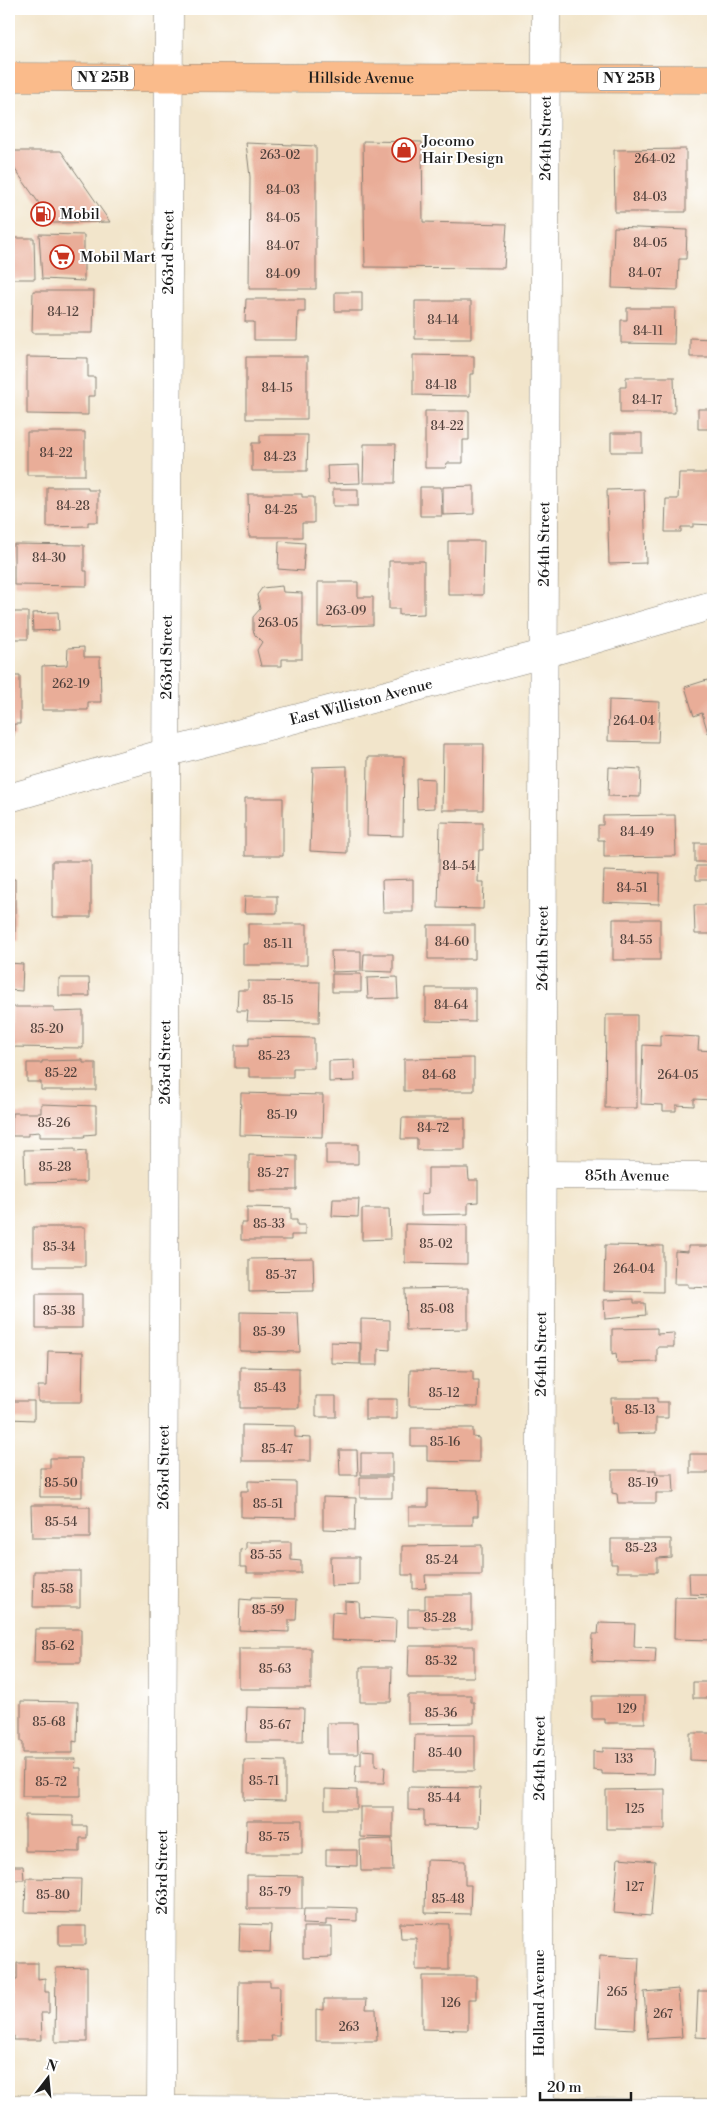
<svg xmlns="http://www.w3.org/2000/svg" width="722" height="2125" viewBox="0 0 722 2125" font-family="'Libre Bodoni',serif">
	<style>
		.building { fill: #e9ad98 }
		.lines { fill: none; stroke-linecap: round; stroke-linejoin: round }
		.minor-casing { stroke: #878074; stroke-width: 29 }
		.primary-casing { stroke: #878074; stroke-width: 29 }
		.minor { stroke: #fff; stroke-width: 28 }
		.primary { stroke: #fabb8b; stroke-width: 28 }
		.labels { text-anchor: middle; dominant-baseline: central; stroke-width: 4; stroke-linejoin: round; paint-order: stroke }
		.number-label { font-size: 12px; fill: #4f403b }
		.shield { fill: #fff; stroke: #606060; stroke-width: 1 }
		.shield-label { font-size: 14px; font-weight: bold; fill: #1c1c1c }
		.street-label { font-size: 15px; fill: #1c1c1c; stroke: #fff }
		.poi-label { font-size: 15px; fill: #1c1c1c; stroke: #fff; text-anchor: start }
	</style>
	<rect width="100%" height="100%" fill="#fff"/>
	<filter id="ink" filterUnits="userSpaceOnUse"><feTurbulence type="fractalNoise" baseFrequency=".02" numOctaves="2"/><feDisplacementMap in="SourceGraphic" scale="10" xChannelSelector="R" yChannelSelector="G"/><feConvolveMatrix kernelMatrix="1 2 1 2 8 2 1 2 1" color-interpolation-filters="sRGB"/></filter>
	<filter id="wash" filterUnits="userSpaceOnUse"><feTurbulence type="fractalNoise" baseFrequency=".0096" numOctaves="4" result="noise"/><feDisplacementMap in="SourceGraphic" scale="20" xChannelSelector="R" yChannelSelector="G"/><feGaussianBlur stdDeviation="1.12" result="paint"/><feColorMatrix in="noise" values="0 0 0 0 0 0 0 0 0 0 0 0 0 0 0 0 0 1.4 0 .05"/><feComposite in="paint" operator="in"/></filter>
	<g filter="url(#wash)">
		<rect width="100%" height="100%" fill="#f2e5cb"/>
		<g id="blocks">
			<path class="building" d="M363,141L422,142L423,222L507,224L504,268L365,267Z
				M246,143L316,146V289H249L250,177Z
				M686,149V212H615L614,150Z
				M9,151H61L110,222L53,223L9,161Z
				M614,227L687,230L686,259H679L678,290L612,288Z
				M39,234L84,235V281L42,279Z
				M9,238H34L35,279H9Z
				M33,291H94L93,333H32Z
				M335,292H362V311H335Z
				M246,299H305V312H298L297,340H254V322H245Z
				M415,301H471V339H415Z
				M627,308H675L674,344L621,343V320H627Z
				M690,338L713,339V357H690Z
				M413,355L474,356V374H470V396L413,395Z
				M27,357L88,358V377H95V396H88V415L27,414Z
				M246,357H307V419H246Z
				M626,377H674L675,413H620V387H626Z
				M698,409H713V429H698Z
				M425,411H469V440H463V463H447L446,468H425Z
				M27,432H85V475H27Z
				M611,433H642V452H611Z
				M260,435H308L307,471H252V443H260Z
				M364,444H396L395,483H363Z
				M359,465L360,483L328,484L327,466Z
				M679,473H713V525L693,524V527H681V532H665L666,499H678Z
				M474,486V514L443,515V487Z
				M47,487H88V490H98V522H88V526L47,527Z
				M420,487H441L442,516H420Z
				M333,489H358V506H333Z
				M644,489L646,563L609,564L607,490Z
				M248,494H302V497H314V523H302V537H249Z
				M279,541L305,543L303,571L278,569Z
				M448,541H484L483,595H448Z
				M14,544L84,545V571H87V586L14,585Z
				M389,561H424V614L399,615V609H389Z
				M318,582H358V597H373V625L318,627Z
				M282,586L283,592L302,593V659H282V666H261L257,650L262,642L255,635L253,630V617L260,609L257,595L262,588Z
				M9,612H28V639H9Z
				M58,612L59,630L33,631L32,613Z
				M84,647V657H100L101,702H88V710H42V666L67,665L68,648Z
				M9,676H20V724H14V736H9Z
				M707,680L709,684L713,682V732L708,733L702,713L694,716L685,687Z
				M609,700L660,702L658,742L608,741Z
				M443,744H484L483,810H442Z
				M368,757H404L403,836L367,835Z
				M347,766V853L310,851L313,767Z
				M609,767L641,769L640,797L608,796Z
				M416,778L434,779V808L417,809Z
				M245,798H283V856H245Z
				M675,815L676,856L604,857V840H598V825H603V816Z
				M440,822L483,823V850H479L478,882H484L483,909L438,908Z
				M695,843H713V862H695Z
				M52,861H91V917H52Z
				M696,866H713V880H696Z
				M604,871L660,873L659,904L603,902Z
				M9,879H15V940H9Z
				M413,879V912H383L382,880Z
				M245,896H277V913H244Z
				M694,905H713V934H695Z
				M613,919H660V960H613Z
				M248,924H307V965H243V944H248Z
				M428,925H475V959H428Z
				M331,951H361V971L332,972Z
				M364,954H393V972L363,971Z
				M9,963L23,964L22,991L9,990Z
				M332,974H361V992H332Z
				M397,977L398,998L368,999L367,978Z
				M59,978H89L90,996H59Z
				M248,981L320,982L319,1022L247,1021L248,1011H237L238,990H248Z
				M426,988H475V1022L426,1021Z
				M12,1007H54V1012L83,1011V1048L11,1047Z
				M606,1015H637V1108H605Z
				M660,1035L699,1037L698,1050L713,1051V1100L694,1099V1106L676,1105V1111H663V1105L641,1104L643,1045L660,1046Z
				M249,1037L314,1038V1068H293V1077H249V1068H235V1045H249Z
				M474,1058V1091H404V1059Z
				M83,1060V1063H96V1090H41V1082H27V1063H42V1061Z
				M354,1060L355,1081L329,1082V1061Z
				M241,1093L323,1095L322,1137L240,1135Z
				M41,1104L96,1106V1134L84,1135L85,1137H40V1132L28,1133V1136H12V1113H41Z
				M402,1118H465V1150H417V1139H401Z
				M326,1144H358V1164H326Z
				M75,1149V1152L86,1151V1182L25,1183L24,1150Z
				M249,1155L297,1156V1190H249Z
				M428,1168H468L469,1180H478V1202L468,1203V1214L421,1215V1194L428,1193Z
				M333,1199H359L358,1217L332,1216Z
				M247,1207L291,1208V1220H297V1225H305V1235H291V1240H241V1223H247Z
				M362,1209H389L390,1239L362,1240Z
				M405,1224L467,1225V1264L405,1263Z
				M33,1227H85V1266H33Z
				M605,1245L663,1246V1292L604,1291Z
				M688,1246H713V1288L688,1287V1284H674L675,1251L688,1252Z
				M313,1258L314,1291L249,1292V1259Z
				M468,1288V1329L406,1330L405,1289Z
				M36,1294H82V1328H36Z
				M634,1299V1303H645L646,1315L605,1319L604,1300Z
				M240,1312L298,1313L300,1352L240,1351Z
				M361,1319L390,1320V1350L378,1349V1365H361Z
				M657,1328V1334L674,1333V1347H657V1362L617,1363L616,1353L612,1354V1329Z
				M331,1342L360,1343V1364L331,1363Z
				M48,1351L83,1352L82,1402H38V1386H47Z
				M240,1367L299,1368V1408H240Z
				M410,1370L473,1371V1380H479L478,1407L409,1406Z
				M316,1396H336V1417H316Z
				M611,1398H657V1402H668V1418H656V1433L617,1434L616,1424H612Z
				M365,1399H397V1419H365Z
				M9,1401H34V1420L9,1419Z
				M242,1425L295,1426V1437L311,1438V1461H242Z
				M411,1428H473V1437L479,1438V1462L427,1461V1446H411Z
				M339,1450H357L358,1475H340Z
				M361,1453H392V1475H361Z
				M690,1454H713V1473H690Z
				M50,1458H82V1497H40V1468H50Z
				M612,1470H656V1474H673L674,1493H656V1503H618L617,1494L612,1493Z
				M360,1477H392V1498H360Z
				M248,1481L296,1482V1518L241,1517V1491H248Z
				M428,1489L478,1490V1516H473V1525H409V1507H428Z
				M323,1497L356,1498L355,1530L323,1529Z
				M31,1505H78V1507H90V1538H32Z
				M611,1539H671V1557L657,1558V1572H617V1564H611Z
				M246,1542H291V1560L301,1561V1573H247V1567H240V1550L246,1549Z
				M482,1545V1575H425L426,1588L413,1589V1575H402V1546Z
				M330,1557H359V1585L331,1586Z
				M34,1571H80V1607H33Z
				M689,1573H713V1595L690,1594Z
				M425,1595H472V1629H424L425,1627H408V1609H425Z
				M675,1597L713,1598V1640L674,1639Z
				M251,1598L297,1599L296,1620H289V1632L239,1630L240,1599L251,1600Z
				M345,1601L359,1602L360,1617L396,1619L395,1642L331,1640L332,1612L345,1613Z
				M599,1623L635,1624L634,1647L656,1648L655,1663L592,1661L593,1634H598Z
				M35,1629H81V1663H34Z
				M409,1646H474V1677H408Z
				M239,1648H311V1689H239Z
				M360,1667H392L391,1702H360Z
				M693,1682H713V1698H693Z
				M408,1695H471V1702H474V1723L408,1724Z
				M592,1696H645V1723H605V1719H592Z
				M21,1701L78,1702L77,1742L73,1741V1753H23V1742H21Z
				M247,1707L304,1708L303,1742H246Z
				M327,1723H357L358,1754H327Z
				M690,1733H713V1761L690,1760Z
				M415,1735H475V1771H414Z
				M603,1748L654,1749L653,1775L602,1774V1771L593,1770V1751L603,1752Z
				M361,1750L375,1751V1766L385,1767L384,1783H355L356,1765H361Z
				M23,1759H76L75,1768H81V1796H22Z
				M244,1760L285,1761V1801L244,1800Z
				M408,1787L480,1788L479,1827L424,1826V1811L408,1810Z
				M325,1789L357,1790V1809H325Z
				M665,1789V1829H606V1790Z
				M360,1807H393V1838L360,1837Z
				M25,1815L73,1816V1826H87V1838H80V1852L25,1851Z
				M247,1820H302V1854H246Z
				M392,1839L393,1871H361L360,1840Z
				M326,1850H357V1866L326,1865Z
				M618,1858L655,1861L651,1916L614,1913Z
				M426,1860L465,1861V1885H471L470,1914L425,1913Z
				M9,1866H23L24,1880H9Z
				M247,1875L302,1876V1909H247Z
				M26,1878L81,1879L80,1913L25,1912Z
				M327,1907L357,1908V1921L326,1920V1925L303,1924L304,1909H328Z
				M400,1923L449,1924V1970H416V1938H401Z
				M240,1924L271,1925L270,1952L239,1951Z
				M59,1926H86V1945H59Z
				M303,1927H332V1957L303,1958Z
				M600,1956L639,1958L635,2029L596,2027Z
				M17,1963H38V1979L45,1978V1992H49V2013H41L42,2040H14V2036H9V1993H13V1979H17Z
				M87,1967V2042H55L56,1968Z
				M422,1976H476V1999H468V2030L422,2029Z
				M239,1981H270V1986H280L279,2036H271L272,2041H238Z
				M678,1989L682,2037L648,2039L644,1992Z
				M698,1991H713V2038L696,2037Z
				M324,1999H367L366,2009H376L377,2041H316V2009L324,2010Z"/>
		</g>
	</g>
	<g filter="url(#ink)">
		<use href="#blocks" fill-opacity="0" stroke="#878074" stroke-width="1"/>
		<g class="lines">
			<g class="minor-casing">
				<g id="minor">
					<path id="s1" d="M9,798L165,753L543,654L713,605"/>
					<path id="s2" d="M542,1175L713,1176"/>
					<path d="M9,2109L713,2113"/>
					<path id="s3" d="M161,2116L169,9"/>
					<path id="s4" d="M540,2116L539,1889L546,9"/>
				</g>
			</g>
			<g class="primary-casing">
				<g id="primary">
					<path id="s5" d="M9,77L713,79"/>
				</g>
			</g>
			<use href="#minor" class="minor"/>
			<use href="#primary" class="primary"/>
		</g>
	</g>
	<defs>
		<g id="shop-ring" transform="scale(1.25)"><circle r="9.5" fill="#fff" stroke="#c8321e" stroke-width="1.5"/><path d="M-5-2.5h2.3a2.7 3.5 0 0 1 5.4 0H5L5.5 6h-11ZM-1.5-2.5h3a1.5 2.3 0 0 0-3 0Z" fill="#c8321e"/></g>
		<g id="fuel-ring" transform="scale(1.25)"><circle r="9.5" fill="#fff" stroke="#c8321e" stroke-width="1.5"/><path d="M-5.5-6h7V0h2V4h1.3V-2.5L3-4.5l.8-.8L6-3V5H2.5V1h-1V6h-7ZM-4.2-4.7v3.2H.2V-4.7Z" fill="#c8321e"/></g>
		<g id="supermarket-ring" transform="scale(1.25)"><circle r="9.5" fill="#fff" stroke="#c8321e" stroke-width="1.5"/><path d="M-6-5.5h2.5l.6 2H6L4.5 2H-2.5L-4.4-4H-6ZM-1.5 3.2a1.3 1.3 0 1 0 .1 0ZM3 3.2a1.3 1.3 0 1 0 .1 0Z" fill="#c8321e"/></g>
	</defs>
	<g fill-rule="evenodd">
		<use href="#shop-ring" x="404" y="150"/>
		<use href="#fuel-ring" x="43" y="214"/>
		<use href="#supermarket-ring" x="62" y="257"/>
	</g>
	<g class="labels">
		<g class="number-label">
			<text x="280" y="155">263-02</text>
			<text x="655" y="159">264-02</text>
			<text x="283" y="190">84-03</text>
			<text x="650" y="197">84-03</text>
			<text x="283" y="218">84-05</text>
			<text x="650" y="243">84-05</text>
			<text x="283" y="246">84-07</text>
			<text x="645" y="273">84-07</text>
			<text x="283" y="274">84-09</text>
			<text x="63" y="312">84-12</text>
			<text x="443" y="320">84-14</text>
			<text x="648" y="331">84-11</text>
			<text x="441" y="385">84-18</text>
			<text x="277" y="388">84-15</text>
			<text x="647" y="400">84-17</text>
			<text x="447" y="426">84-22</text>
			<text x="56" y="453">84-22</text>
			<text x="280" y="457">84-23</text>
			<text x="73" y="506">84-28</text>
			<text x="281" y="510">84-25</text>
			<text x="49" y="558">84-30</text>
			<text x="346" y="611">263-09</text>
			<text x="278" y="623">263-05</text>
			<text x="71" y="684">262-19</text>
			<text x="634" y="721">264-04</text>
			<text x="637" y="832">84-49</text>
			<text x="459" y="866">84-54</text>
			<text x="632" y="888">84-51</text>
			<text x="636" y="940">84-55</text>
			<text x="452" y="942">84-60</text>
			<text x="278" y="944">85-11</text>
			<text x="278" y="1000">85-15</text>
			<text x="451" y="1005">84-64</text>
			<text x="47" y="1029">85-20</text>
			<text x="274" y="1056">85-23</text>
			<text x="61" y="1073">85-22</text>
			<text x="439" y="1075">84-68</text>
			<text x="678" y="1075">264-05</text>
			<text x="282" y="1115">85-19</text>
			<text x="54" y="1123">85-26</text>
			<text x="433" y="1128">84-72</text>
			<text x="55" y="1167">85-28</text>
			<text x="273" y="1173">85-27</text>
			<text x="269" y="1224">85-33</text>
			<text x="436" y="1244">85-02</text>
			<text x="59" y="1247">85-34</text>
			<text x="634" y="1269">264-04</text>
			<text x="281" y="1275">85-37</text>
			<text x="437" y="1309">85-08</text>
			<text x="59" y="1311">85-38</text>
			<text x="269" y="1332">85-39</text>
			<text x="270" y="1388">85-43</text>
			<text x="444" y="1393">85-12</text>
			<text x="640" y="1410">85-13</text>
			<text x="445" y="1442">85-16</text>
			<text x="277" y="1449">85-47</text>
			<text x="61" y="1483">85-50</text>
			<text x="643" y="1483">85-19</text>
			<text x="268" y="1504">85-51</text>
			<text x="61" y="1522">85-54</text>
			<text x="641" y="1548">85-23</text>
			<text x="266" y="1555">85-55</text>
			<text x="442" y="1560">85-24</text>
			<text x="57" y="1589">85-58</text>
			<text x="268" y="1610">85-59</text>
			<text x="440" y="1618">85-28</text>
			<text x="58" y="1646">85-62</text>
			<text x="441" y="1661">85-32</text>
			<text x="275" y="1669">85-63</text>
			<text x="627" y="1709">129</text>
			<text x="441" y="1713">85-36</text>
			<text x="49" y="1722">85-68</text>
			<text x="275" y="1725">85-67</text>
			<text x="445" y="1753">85-40</text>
			<text x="624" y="1759">133</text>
			<text x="264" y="1781">85-71</text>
			<text x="51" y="1782">85-72</text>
			<text x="444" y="1798">85-44</text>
			<text x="635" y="1809">125</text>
			<text x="274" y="1837">85-75</text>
			<text x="635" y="1887">127</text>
			<text x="275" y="1892">85-79</text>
			<text x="53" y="1895">85-80</text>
			<text x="448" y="1899">85-48</text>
			<text x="617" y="1992">265</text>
			<text x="451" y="2003">126</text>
			<text x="663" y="2014">267</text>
			<text x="349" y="2027">263</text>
		</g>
		<g class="shield">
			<rect x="72" y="66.5" width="62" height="23" rx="4"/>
			<rect x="598" y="67.5" width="62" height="23" rx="4"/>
		</g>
		<g class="shield-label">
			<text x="103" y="78">NY 25B</text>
			<text x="629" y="79">NY 25B</text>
		</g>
		<g class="street-label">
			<text stroke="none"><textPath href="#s5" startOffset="352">Hillside Avenue</textPath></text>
			<text stroke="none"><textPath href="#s4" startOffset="1978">264th Street</textPath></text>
			<text stroke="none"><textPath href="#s3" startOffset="1864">263rd Street</textPath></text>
			<text stroke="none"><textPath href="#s4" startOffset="1572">264th Street</textPath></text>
			<text stroke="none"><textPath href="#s3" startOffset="1459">263rd Street</textPath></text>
			<text stroke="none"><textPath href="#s1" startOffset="365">East Williston Avenue</textPath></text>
			<text stroke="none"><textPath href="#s4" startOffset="1168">264th Street</textPath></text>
			<text stroke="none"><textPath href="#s3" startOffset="1054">263rd Street</textPath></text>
			<text stroke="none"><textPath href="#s2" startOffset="85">85th Avenue</textPath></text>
			<text stroke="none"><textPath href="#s4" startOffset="762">264th Street</textPath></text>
			<text stroke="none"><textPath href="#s3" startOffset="649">263rd Street</textPath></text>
			<text stroke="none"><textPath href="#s4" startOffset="358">264th Street</textPath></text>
			<text stroke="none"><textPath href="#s3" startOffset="244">263rd Street</textPath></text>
			<text transform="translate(539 2003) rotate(-90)">Holland Avenue</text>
		</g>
		<g class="poi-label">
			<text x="422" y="141">Jocomo<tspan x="422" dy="17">Hair Design</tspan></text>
			<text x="60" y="214">Mobil</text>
			<text x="80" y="257">Mobil Mart</text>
		</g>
	</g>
	<rect width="722" height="2125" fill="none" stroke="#fff" stroke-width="30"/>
	<g transform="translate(48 2078) rotate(16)" stroke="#ffffff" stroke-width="4" paint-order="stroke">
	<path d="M0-4L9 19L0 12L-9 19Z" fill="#1c1c1c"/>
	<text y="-8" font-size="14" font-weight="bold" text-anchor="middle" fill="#1c1c1c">N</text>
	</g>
	<path d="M540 2092v8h91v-8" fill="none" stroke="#1c1c1c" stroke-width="2.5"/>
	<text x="547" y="2092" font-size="15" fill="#1c1c1c" stroke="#ffffff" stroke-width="4" paint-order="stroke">20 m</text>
</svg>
